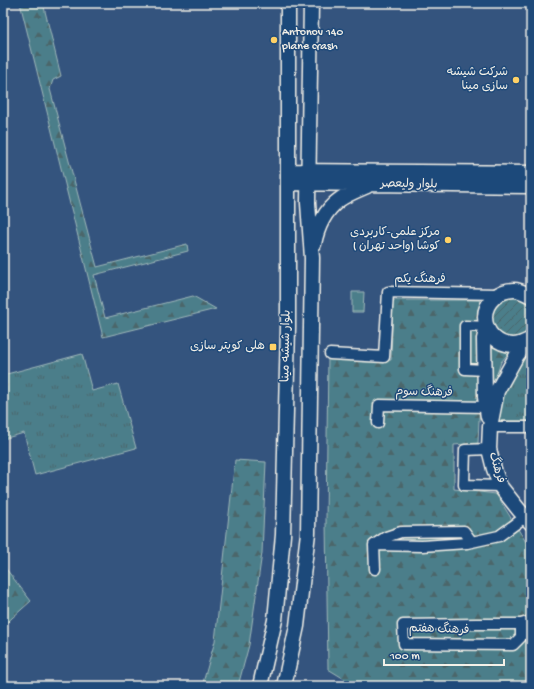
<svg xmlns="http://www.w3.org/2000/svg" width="534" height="689" viewBox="0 0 534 689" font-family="'Gochi Hand','Playpen Sans Arabic',sans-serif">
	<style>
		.grass { fill: url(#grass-tufts); stroke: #a0b8b9 }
		.forest { fill: url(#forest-firs); stroke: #a0b8b9 }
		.garden { fill: url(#garden-furrows); stroke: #a0b8b9 }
		.pitch { fill: #4c7e8a; stroke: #a0b8b9 }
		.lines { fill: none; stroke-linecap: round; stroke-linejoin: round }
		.street-casing { stroke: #f4f1e8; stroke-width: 13 }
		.secondary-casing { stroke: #f4f1e8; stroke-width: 17 }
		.street { stroke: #1f4a7a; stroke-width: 10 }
		.secondary { stroke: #1f4a7a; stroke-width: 14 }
		.poi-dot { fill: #ffd166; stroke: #1f4a7a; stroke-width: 1.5 }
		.labels { text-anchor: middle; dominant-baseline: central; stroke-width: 3; stroke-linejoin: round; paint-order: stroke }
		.poi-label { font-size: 12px; fill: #f4f1e8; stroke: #1f4a7a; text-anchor: end }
		.street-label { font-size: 12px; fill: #f4f1e8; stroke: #1f4a7a }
	</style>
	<defs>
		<pattern id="grass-tufts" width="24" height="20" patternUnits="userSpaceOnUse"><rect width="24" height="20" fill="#4c7e8a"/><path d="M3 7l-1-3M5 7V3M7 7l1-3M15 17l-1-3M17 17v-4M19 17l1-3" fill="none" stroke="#4b666b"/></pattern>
		<pattern id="forest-firs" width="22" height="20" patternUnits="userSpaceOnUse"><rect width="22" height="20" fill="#4c7e8a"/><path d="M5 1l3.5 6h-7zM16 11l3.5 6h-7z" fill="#4b666b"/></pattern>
		<pattern id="garden-furrows" width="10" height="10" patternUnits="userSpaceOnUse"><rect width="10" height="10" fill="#4c7e8a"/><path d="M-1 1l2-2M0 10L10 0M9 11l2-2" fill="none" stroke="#4b666b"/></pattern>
	</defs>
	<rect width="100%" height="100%" fill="#34547e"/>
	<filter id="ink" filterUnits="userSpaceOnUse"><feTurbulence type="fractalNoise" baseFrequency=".025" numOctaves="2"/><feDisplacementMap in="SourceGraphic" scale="8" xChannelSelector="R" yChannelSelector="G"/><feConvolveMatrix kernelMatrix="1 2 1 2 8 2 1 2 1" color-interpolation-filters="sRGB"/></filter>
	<g filter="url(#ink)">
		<path class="grass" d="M531,347V421H494L501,391L519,361Z
			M82,354L92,391L118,384L136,448L35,475L24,433L3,439V375Z"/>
		<path class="forest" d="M20,3H43L61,76L53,80L50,89L97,267L187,244L188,251L94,275L105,318L193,296L216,309L103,337Z
			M393,300H480V396L478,443L454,445V489L496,494L531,550V686H356L328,669L326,522L328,356L391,360Z
			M488,336L513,348L501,362L488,400Z
			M235,460L266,462L262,553L249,645L238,686H202L215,641Z
			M3,565L31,601L3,626Z"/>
		<path class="garden" d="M515,296L528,302L531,306V332C523,343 512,338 500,337L491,325L492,311L501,300Z"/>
		<path class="pitch" d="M352,292H364L363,312H352Z"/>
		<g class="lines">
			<g class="street-casing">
				<path id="street" d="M330,354L384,357L388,292L498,294
					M484,370L465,369V326L487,327
					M378,423L379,405L487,407
					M490,427H531
					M489,449L465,450L464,485L500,486
					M374,545L422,546L467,543L499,536L525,517
					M375,569L374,545L386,537L401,532L464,531L472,542
					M521,624V637L513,645L404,644L403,625L476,624H521L531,621"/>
			</g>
			<g class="secondary-casing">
				<path id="secondary" d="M288,171L531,173
					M288,183L531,186
					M314,244C317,228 325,210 339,200C347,194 358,190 367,186
					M487,327L484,339L485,397L488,417
					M530,339L517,355L497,391L490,427L489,449L494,469L500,486L519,510L531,523
					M531,339C525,342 520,345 513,345C498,345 485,333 485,317C485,302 499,290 514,290C520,290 525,293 531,296
					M260,686L275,620L283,535L288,327V3
					M284,686L297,626L308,533L312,258L308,203L311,3"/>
			</g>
			<use href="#street" class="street"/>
			<use href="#secondary" class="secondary"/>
		</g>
	</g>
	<g class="poi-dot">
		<circle cx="274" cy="40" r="4"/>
		<circle cx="516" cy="80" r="4"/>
		<circle cx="448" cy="240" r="4"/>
		<rect x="269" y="343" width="8" height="8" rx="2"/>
	</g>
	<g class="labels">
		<g class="poi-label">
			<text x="282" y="33" text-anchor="start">Antonov 140<tspan x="282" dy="14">plane crash</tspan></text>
			<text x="508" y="73">شرکت شیشه<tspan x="508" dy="14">سازی مینا</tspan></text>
			<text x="440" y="233">مرکز علمی-کاربردی<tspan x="440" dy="14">کوشا (واحد تهران )</tspan></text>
			<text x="265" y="347">هلی کوپتر سازی</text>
		</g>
		<g class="street-label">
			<text transform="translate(409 185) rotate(1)">بلوار ولیعصر</text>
			<text x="420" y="280">فرهنگ یکم</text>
			<text transform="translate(287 346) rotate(-89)">بلوار شیشه مینا</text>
			<text transform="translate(424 393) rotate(1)">فرهنگ سوم</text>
			<text transform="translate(496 468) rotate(73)">فرهنگ</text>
			<text transform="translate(439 630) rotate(2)">فرهنگ هفتم</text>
		</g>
	</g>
	<rect width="534" height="689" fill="none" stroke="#1f4a7a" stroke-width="16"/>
	<rect x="8" y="8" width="518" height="673" fill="none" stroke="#f4f1e8" stroke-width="1.5" filter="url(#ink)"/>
	<path d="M384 659v6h120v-6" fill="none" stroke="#f4f1e8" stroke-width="2"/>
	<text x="390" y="659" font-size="12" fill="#f4f1e8" stroke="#1f4a7a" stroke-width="3" paint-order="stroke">100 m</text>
</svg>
